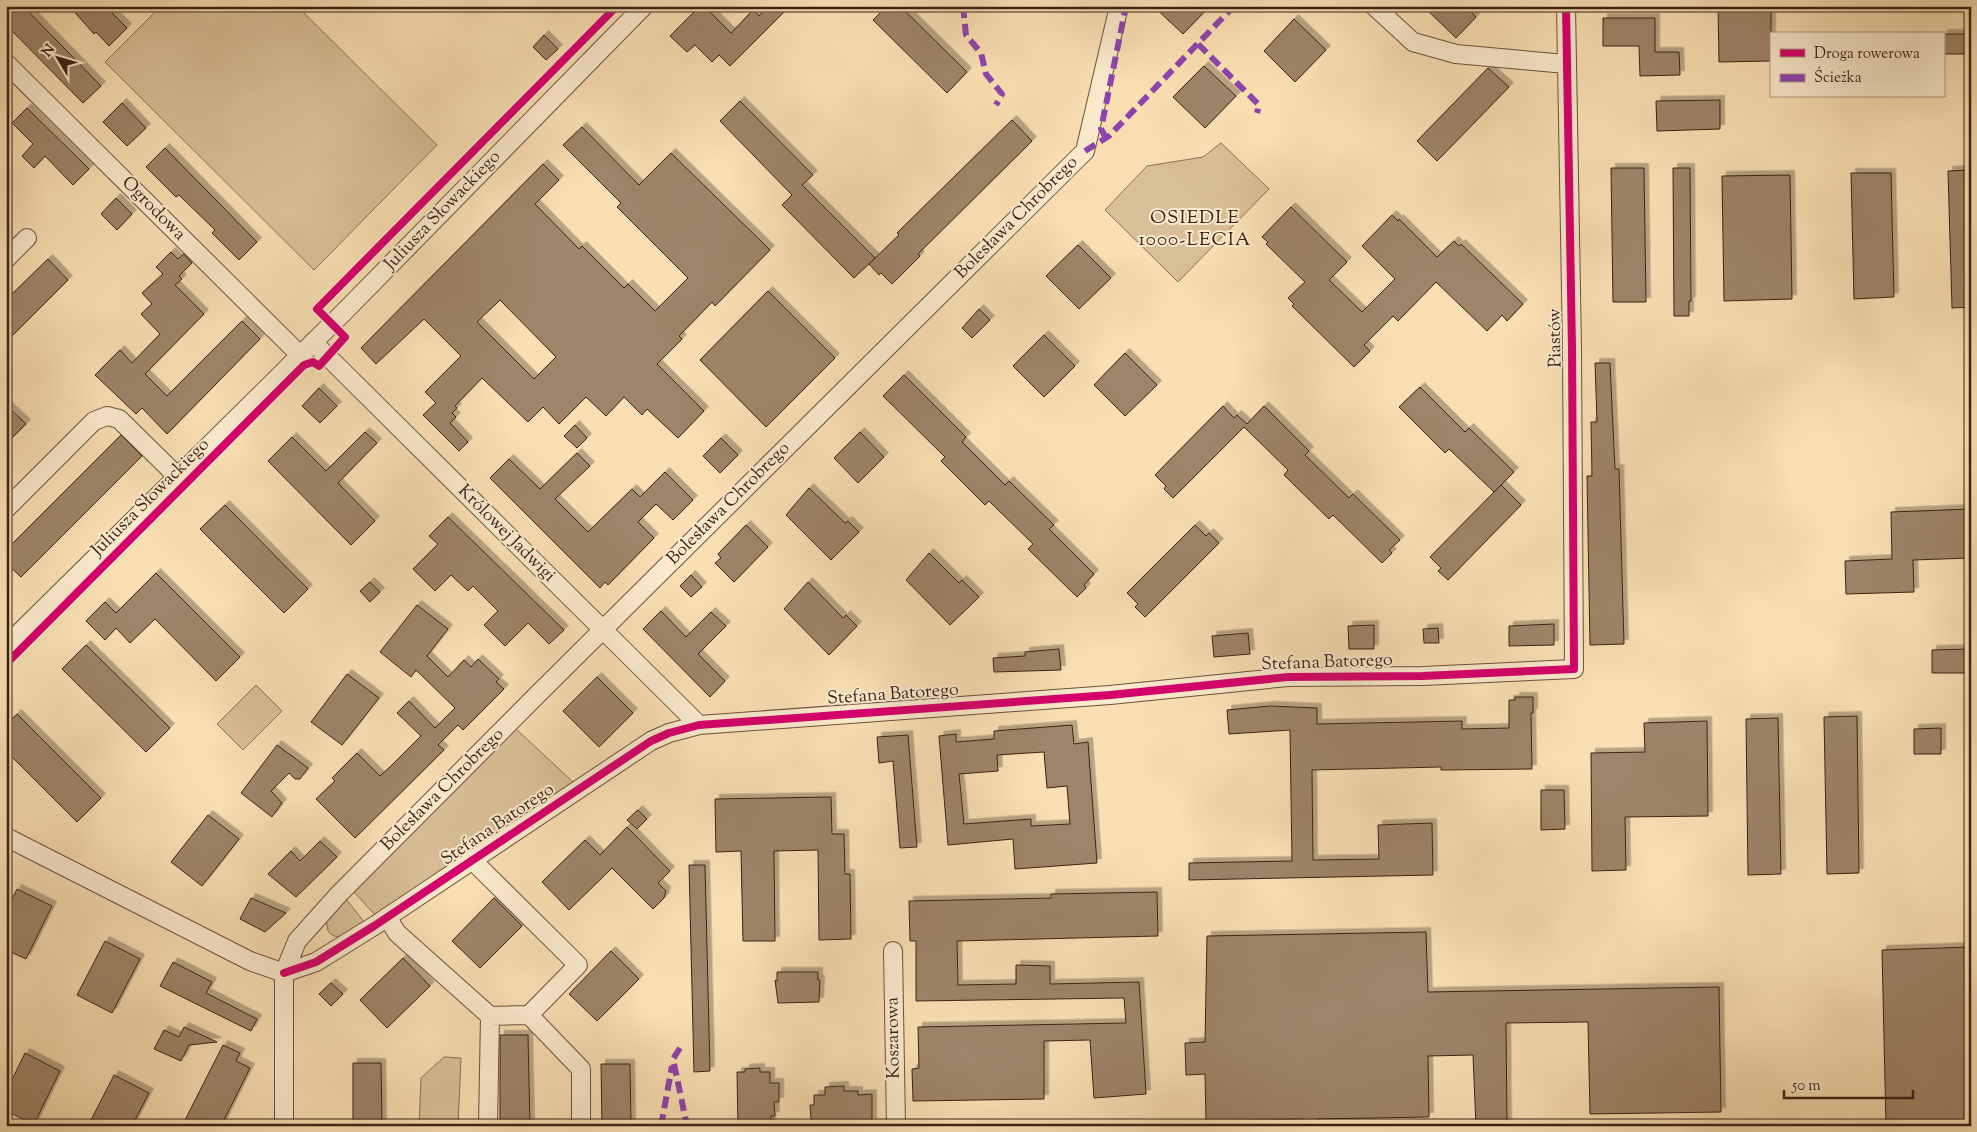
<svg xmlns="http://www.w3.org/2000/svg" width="1977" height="1132" viewBox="0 0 1977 1132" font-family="'Sorts Mill Goudy',serif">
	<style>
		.green { fill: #d9bf97; stroke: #8a7056 }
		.building { fill: #9e8467; stroke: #3b2216; fill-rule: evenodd; filter: url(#shadow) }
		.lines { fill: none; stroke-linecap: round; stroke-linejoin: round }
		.minor-casing { stroke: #6a513d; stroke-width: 20 }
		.minor { stroke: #fbeacd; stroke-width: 18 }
		.quiet { stroke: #8e44ad; stroke-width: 6; stroke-dasharray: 12 6; stroke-linecap: butt }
		.cycleway-casing { stroke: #fbeacd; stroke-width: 11 }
		.cycleway { stroke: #d6006c; stroke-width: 8 }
		.labels { text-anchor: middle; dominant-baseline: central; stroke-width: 4; stroke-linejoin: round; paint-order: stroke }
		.street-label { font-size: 18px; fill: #3b2216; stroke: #fbeacd }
		.neighbourhood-label { font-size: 19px; letter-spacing: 1px; fill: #3b2216; stroke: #fbeacd }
	</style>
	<defs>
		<filter id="shadow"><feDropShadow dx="4.5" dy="-4.5" stdDeviation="0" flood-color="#0004"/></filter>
	</defs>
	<rect width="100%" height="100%" fill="#f9dfb2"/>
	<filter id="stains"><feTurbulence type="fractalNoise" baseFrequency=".004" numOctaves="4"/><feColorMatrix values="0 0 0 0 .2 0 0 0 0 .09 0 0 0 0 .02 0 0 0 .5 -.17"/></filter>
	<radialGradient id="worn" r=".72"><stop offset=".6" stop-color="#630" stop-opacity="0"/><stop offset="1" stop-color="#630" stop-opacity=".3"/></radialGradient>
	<path class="green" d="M161,6H297L437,145L314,270L105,62Z
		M1221,143L1269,189L1178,282L1105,210L1147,166L1203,157Z
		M256,685L282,711L243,750L217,724Z
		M514,727L573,782L375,915L354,892Z
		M346,899L365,923C354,929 338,945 328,931L326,919Z
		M444,1057L461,1058L458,1126H419L421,1078Z"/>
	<path class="building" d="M11,6H23L101,86L83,103L6,25V11Z
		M69,6H105L127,28L109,46L96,32L94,34Z
		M700,6H704L731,33L753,10L759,16L768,6H790L730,66L719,55L712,62L695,45L687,52L670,36Z
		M887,6H900L967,72L947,93L873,20Z
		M1153,6H1210L1183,34Z
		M1423,6H1465L1476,17L1456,38Z
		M1718,6H1771V61L1719,62Z
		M1603,18H1655V52H1679L1680,75L1640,76L1639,46H1603Z
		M1294,19L1326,50L1295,82L1264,51Z
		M1943,34H1971V54H1943Z
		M544,35L558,49L546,60L533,47Z
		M1204,66L1236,96L1205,128L1173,97Z
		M1488,68L1509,87L1437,161L1417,141Z
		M1720,100V129L1657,131L1656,101Z
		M740,101L813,175L802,185L875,258L854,278L782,205L792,195L720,121Z
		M122,103L146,128L127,146L103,122Z
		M27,108L89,169L73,185L45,156L34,168L22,156L33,144L12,123Z
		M1012,120L1032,141L918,254L920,256L892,284L881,273L879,275L869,264L899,235L897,233Z
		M582,127L639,185L671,153L770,250L715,306L712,302L679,336L682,339L657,364L704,411L678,438L647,409L642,415L624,397L606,416L586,397L559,424L543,407L528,422L482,378L455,406L457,408L452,413L456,417L450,423L468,442L459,451L423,415L436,403L425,392L461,356L424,319L376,364L361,348L543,164L559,180L535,204L579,249L582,246L624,288L628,284L655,311L688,278L617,207L621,203L563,145ZM500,300L556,357L534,379L477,322Z
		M165,148L257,242L239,260L212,233L215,230L179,195L176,197L146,167Z
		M1611,168H1644L1646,302H1613Z
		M1673,168H1690L1691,301H1689V316H1674Z
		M1971,170V307L1952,308L1948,171Z
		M1851,173H1891L1894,297L1854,299Z
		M1790,175L1792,299L1724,301L1722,176Z
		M116,198L132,214L117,230L101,214Z
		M1291,207L1347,262L1329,280L1362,312L1395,279L1362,246L1392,215L1398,221L1399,219L1437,257L1454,241L1459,246L1461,244L1523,304L1507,321L1502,315L1487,331L1436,282L1398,321L1393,316L1364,345L1370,351L1354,367L1292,306L1294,304L1288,298L1305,282L1266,244L1268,242L1262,237Z
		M1078,245L1111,278L1079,309L1046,276Z
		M171,252L178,259L184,254L192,263L179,276L182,279L175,285L204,314L145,374L167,396L242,321L260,339L167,434L142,408L136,414L95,375L120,350L132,363L160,334L141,314L152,304L142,293L163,274L156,267Z
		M48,259L68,280L6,342V300Z
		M768,291L835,358L766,427L700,360Z
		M979,309L990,320L972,338L962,328Z
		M1044,335L1075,366L1044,397L1013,366Z
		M1125,353L1157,385L1125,416L1094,385Z
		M1595,363H1610L1615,469H1619L1624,644L1590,645L1587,476H1592L1591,422H1597Z
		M904,375L966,437L962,442L1005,485L1009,481L1054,525L1049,529L1094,574L1084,585L1086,588L1077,597L1028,549L1033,544L989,501L985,505L941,461L945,457L883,396Z
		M1420,387L1465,432L1469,428L1514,472L1494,492L1449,449L1445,453L1399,407Z
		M319,388L337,406L320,423L302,406Z
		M6,405L26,424L6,444Z
		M1223,406L1234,418L1237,415L1247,424L1264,406L1309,451L1305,455L1349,498L1353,494L1400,540L1389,550L1392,553L1382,563L1333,515L1329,519L1284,475L1288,470L1244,427L1173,498L1164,489L1166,486L1155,475Z
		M575,425L587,438L577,448L564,436Z
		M365,432L377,443L338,483L375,521L351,545L268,461L292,437L326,471Z
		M860,432L884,457L858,483L834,458Z
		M121,435L142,456L21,577L6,563V550Z
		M721,438L738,455L720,473L703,456Z
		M577,453L590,466L555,499L588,532L632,489L640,497L665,472L693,500L673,520L656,504L638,522L654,538L608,585L605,582L600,588L490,478L509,459L540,489Z
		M1501,485L1521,505L1448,580L1438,571L1441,568L1430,557Z
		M809,488L845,523L848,521L859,532L831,560L786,515Z
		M225,505L308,589L284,613L200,529Z
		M1971,509V558L1913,560L1914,592L1846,594L1845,561L1892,559L1891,512Z
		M448,517L564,630L549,644L528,623L505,646L484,625L498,611L473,586L468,591L451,575L435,591L413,569L438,544L429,536Z
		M746,525L768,547L734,582L715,563L721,558L718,554Z
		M1195,525L1206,536L1209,533L1219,543L1145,617L1135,607L1138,604L1127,593Z
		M929,553L959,583L962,580L979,597L950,625L906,580Z
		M156,573L240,657L216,681L155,619L130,643L116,628L105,640L86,621L105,602L116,613Z
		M691,575L702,587L691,597L680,586Z
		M370,582L380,592L370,602L360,591Z
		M808,582L843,618L846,615L857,626L829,655L784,609Z
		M417,605L448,629L427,656L448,677L464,660L471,667L478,659L499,679L496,682L504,689L463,730L458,725L438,745L444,750L355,838L316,799L335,781L332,778L357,753L380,776L390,767L421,736L397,713L409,701L435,728L455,708L416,670L411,677L380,652Z
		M661,611L686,637L711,612L726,626L698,654L725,681L710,697L643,629Z
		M1554,624V645L1509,646V626Z
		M1374,625V649H1349L1348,626Z
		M1438,628L1439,643H1424L1423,629Z
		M1248,633L1250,654L1214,657L1212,636Z
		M86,645L170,728L146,752L62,669Z
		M1059,649L1061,670L994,672L993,658L1025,656V652Z
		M1971,649V673H1932V650Z
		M347,674L379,698L342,745L311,722Z
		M597,677L633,713L599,747L563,711Z
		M1515,697H1533V713H1531L1532,769L1441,770V767L1312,770L1313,860L1379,859L1378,825L1432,823L1433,875L1189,880V863L1292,861L1290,730L1229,734L1227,710L1270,706L1317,708V724L1462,721V729L1509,728V700H1515Z
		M17,714L101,798L77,822L6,751V725Z
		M1857,716L1859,873L1827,874L1824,717Z
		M1778,718L1781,874L1748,875L1746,719Z
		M1707,721L1708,816L1625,817L1626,870L1592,871L1591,753L1645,752L1644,723Z
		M1072,725L1074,744L1088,742L1097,863L1015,869L1013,839L948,845L939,736L956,734V742L994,739V731ZM1044,752L1047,788L1067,786L1070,824L1031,826V819L964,824L959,774L998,771L997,755Z
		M1941,728V754H1914V729Z
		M908,735L917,847L900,848L893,761L879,763L877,737Z
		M277,745L308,768L300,779H295L289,773L271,791L282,803L272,817L241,793Z
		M1541,790H1564L1565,829L1541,830Z
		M831,797L832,834H844L845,874H850L851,939L819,940L818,850L774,851L775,941H743L741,851L716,852L715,799Z
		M638,810L647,819L637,829L627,820Z
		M208,815L239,839L202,886L171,862Z
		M627,827L670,871L658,883L666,891L664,898L653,909L612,868L569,910L542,882L585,840L600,855Z
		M320,841L337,857L296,897L268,874L291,851L300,861Z
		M689,865H705L710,1071L694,1072Z
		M17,889L52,906L26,959L6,950V911Z
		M1157,892L1158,936L957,941L958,985L1016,984V965L1050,966V984L1139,982L1146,1094L1094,1098L1090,1040L1044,1041V1099L913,1101L912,1069L919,1068L918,1027L1126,1023L1124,998L916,1001V941H910L909,901L1051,898V894Z
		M251,898L286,913L265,932L240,919Z
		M494,898L522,926L480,968L452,941Z
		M1426,932L1428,992L1719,987L1721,1112L1590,1114L1588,1022L1506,1023L1507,1126H1476L1473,1055L1428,1056L1429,1117L1318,1119V1126H1303V1119L1206,1121L1205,1074L1186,1075L1185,1043L1205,1042L1207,936Z
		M105,941L140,959L112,1013L77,995Z
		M1971,947V1126H1886L1882,950Z
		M611,951L639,979L597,1021L569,994Z
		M403,958L430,986L387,1028L360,1000Z
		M173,962L212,982L206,993L257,1019L251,1031L160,986Z
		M777,972H818V980H820L819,1002L778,1003L775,980L777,981Z
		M331,983L343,994L331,1006L319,994Z
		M184,1027L217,1042L189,1045L181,1061L154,1049L164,1030L179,1037Z
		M500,1035H528L530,1126H500Z
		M223,1045L240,1053L236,1061L250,1068L221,1126H182Z
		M25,1053L60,1071L34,1124L6,1111V1092Z
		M353,1063H381L382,1126H353Z
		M601,1064H630L631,1126H602Z
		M760,1068V1072H770V1083H779V1102H774L775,1116H771V1126H738L737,1072H745V1069Z
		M114,1075L149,1093L132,1126H88Z
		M844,1086V1091H858V1095L872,1094V1123H868V1126H814V1120H811L810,1105H814V1095H825V1087Z"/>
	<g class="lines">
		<g class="minor-casing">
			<path id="minor" d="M1374,6L1413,42L1456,54L1566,64
				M6,63L300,355
				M6,259L27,238
				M313,342L699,725
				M6,509L94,421L107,416L119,419L177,476
				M6,646L343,313L644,6
				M6,837L250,961L284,973
				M387,917L397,933L490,1016L529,1015L578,965L472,860
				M893,951L896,1126
				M284,973L316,962L374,926L651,741L669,733L699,725L1110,695L1288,677L1423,676L1574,669L1572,348L1566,6
				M529,1015L581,1069V1126
				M284,1126V973L297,941L339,894L538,694L1085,151L1119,6
				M488,1126L490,1016"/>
		</g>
		<use href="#minor" class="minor"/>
		<path class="quiet" d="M963,6L966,35L981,53L986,74L1002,94L996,105
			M1198,44L1259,105L1257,113
			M1106,138L1101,129L1126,6
			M1085,151L1109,136L1234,6
			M680,1048L673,1059L687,1126
			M661,1126L672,1066"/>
		<g class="cycleway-casing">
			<path id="cycleway" d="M6,664L304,365L313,362L319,366L345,337L317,309L617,6
				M284,973L316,962L374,926L651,741L669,733L699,725L1110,695L1288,677L1423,676L1574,669L1572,348L1566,6"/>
		</g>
		<use href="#cycleway" class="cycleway"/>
	</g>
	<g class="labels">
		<g class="street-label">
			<text transform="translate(153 209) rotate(45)">Ogrodowa</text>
			<text transform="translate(443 211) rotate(-46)">Juliusza Słowackiego</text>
			<text transform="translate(1017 218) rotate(-45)">Bolesława Chrobrego</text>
			<text transform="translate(1556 338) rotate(-91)">Piastów</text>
			<text transform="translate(151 498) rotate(-45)">Juliusza Słowackiego</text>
			<text transform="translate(729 504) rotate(-45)">Bolesława Chrobrego</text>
			<text transform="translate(506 534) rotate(45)">Królowej Jadwigi</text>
			<text transform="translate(1327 663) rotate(-2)">Stefana Batorego</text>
			<text transform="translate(893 695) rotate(-4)">Stefana Batorego</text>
			<text transform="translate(443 790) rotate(-45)">Bolesława Chrobrego</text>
			<text transform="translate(498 825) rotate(-34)">Stefana Batorego</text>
			<text transform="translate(894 1038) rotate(-91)">Koszarowa</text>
		</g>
		<g class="neighbourhood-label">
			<text x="1195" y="218">OSIEDLE<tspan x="1195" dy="22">1000-LECIA</tspan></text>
		</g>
	</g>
	<rect width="1977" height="1132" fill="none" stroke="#f9dfb2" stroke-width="25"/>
	<rect x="8" y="8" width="1962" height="1117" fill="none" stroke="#3b2216" stroke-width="2.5"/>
	<rect x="12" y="12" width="1952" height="1107" fill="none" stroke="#3b2216"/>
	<rect x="1770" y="32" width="175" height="65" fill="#fbeacd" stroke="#ae9a84"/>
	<rect x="1780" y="49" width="25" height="8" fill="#d6006c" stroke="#ae9a84"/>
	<text x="1814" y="58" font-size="15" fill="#3b2216">Droga rowerowa</text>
	<rect x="1780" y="74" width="25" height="8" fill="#8e44ad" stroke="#ae9a84"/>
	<text x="1814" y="82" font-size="15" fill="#3b2216">Ścieżka</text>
	<g transform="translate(58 58) rotate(308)" stroke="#fbeacd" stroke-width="4" paint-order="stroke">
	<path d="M0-4L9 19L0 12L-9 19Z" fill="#3b2216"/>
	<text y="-8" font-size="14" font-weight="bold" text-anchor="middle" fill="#3b2216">N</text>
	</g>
	<path d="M1784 1090v8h129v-8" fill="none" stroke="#3b2216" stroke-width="2.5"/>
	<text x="1792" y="1090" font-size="15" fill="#3b2216" stroke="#fbeacd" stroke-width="4" paint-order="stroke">50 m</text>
	<rect width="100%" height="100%" filter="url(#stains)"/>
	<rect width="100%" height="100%" fill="url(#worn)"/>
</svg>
